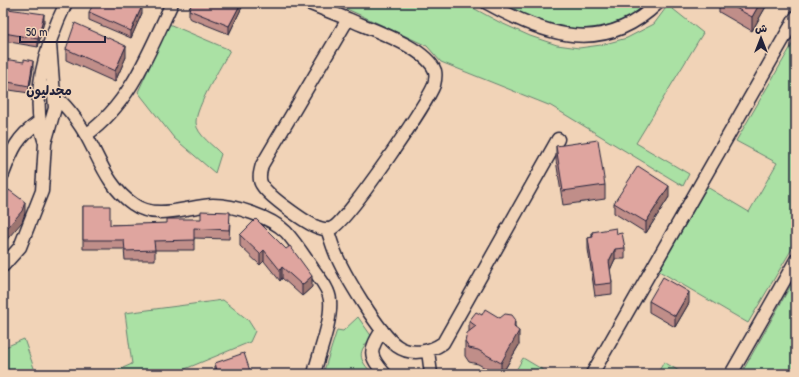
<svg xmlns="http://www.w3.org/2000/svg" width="799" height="377" viewBox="0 0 799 377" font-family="'Patrick Hand','Playpen Sans Arabic',sans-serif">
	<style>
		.green { fill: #aae1a4; stroke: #668270 }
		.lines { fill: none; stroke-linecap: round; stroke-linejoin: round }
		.minor-casing { stroke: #22223b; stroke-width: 15 }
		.minor { stroke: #f1d3b7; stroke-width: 12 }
		.wall { fill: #c08e89; stroke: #22223b }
		.shaded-wall { fill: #9c746f; stroke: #22223b }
		.building { fill: #dfa59f; stroke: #22223b }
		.labels { text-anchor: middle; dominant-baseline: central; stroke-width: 3; stroke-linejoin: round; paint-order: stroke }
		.quarter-label { font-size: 13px; font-weight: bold; fill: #22223b; stroke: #f1d3b7 }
	</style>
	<rect width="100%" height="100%" fill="#f1d3b7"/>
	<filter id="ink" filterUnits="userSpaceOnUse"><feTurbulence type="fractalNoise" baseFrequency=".025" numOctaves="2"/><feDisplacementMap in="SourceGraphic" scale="8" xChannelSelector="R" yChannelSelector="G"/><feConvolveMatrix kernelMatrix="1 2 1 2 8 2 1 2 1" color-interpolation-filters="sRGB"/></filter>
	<g filter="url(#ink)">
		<path class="green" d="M334,3H464L499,22L530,36L557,45L579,48L601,45L627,38L654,24L668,5L703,33L636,143L689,174L683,186L551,106L441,62L427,46Z
			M501,3H650C620,32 561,36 525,18C517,14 509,8 501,3Z
			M169,24L230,50C222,65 195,108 196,123C197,135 214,146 221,154L215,173L174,138L138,92Z
			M796,38V242L748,323L659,271L707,187L749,212L777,163L736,141Z
			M796,276V374H741Z
			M223,300L248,320L255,331L250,342L173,374H109L132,364L125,313Z
			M358,317L372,337C357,352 358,359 373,374H323L337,330L343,331Z
			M24,339L36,374H3V348Z
			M523,358L550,374H514Z
			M664,362L684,374H657Z"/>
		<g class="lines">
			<g class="minor-casing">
				<path id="minor" d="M308,3L348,19
					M487,3C546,36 603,56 658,3
					M348,19C370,29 426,47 435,71C436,75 435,81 434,85C427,104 346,223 332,228C328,230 322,229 317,227C306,223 268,196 262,185C258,179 260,172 262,165Z
					M40,84C59,97 74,114 86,135C100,160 108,187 133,204C156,221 188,206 213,205C234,205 271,217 286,232C296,243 304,256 313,269C319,278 329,288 330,300C332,322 319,352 314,374
					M86,135C130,104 150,50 172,3
					M45,143C29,98 46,44 66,3
					M3,174C12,150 17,137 39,122
					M327,229C330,237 332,245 335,252C343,273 380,334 397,346C411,356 430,352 443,343L558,139
					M3,266L20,247L42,191L45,143L55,108L50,44
					M382,330C369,351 368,355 385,374
					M428,351L431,374
					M592,374L796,17
					M731,374L796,260"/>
			</g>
			<use href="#minor" class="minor"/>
		</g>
		<path class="wall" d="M192,3H244L229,34L189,18V10Z
			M719,3H768L752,31L719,12Z
			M89,12L142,13L131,38L89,20Z
			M44,21L38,47L4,41V33Z
			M66,49L126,57L115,82L66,60Z
			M3,59L33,68L29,93L3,89Z
			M556,146L605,185V199L563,205L556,160Z
			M669,197L646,233L614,213V203Z
			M83,206L110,225L230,222L229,239L194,238V250H155V260H125L124,249H83Z
			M256,219L312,287L302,296L282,278L280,281L264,261L260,265L240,246V235Z
			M592,232L617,234L625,248V259H615L610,270L612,283V294L595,296L588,249V238L592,237Z
			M649,301L689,303L675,327L649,312Z
			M482,315L515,327L519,345L502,374H496L478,364L469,362L465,356V342L469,332V321Z
			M215,363L251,374H215Z"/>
		<path class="shaded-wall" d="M241,3H244L229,34V26Z
			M760,3H768L752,31V17Z
			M142,6V13L131,38V31Z
			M44,14V21L38,47V39Z
			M126,46V57L115,82V71Z
			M33,61V68L29,93V86Z
			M669,186V197L646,233V222Z
			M25,202V213L22,222L3,244V233Z
			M615,249V259L609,272V261Z
			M264,250V261L260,265V254Z
			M282,267V278L280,281V270Z
			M312,276V287L302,296V285Z
			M689,292V303L675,327V316Z
			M515,319V333L519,331V345L502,374H501V363Z"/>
		<path class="building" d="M94,3H135L142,6L131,31L89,12Z
			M192,3H241L229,26L189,10Z
			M727,3H760L752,17Z
			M8,9L44,14L38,39L4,33Z
			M75,23L126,46L115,71L66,49Z
			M3,59L24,62V59L33,61L29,86L3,81Z
			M598,140L605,185L563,191L556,146Z
			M638,166L669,186L646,222L614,203Z
			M9,190L25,202L22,211L3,233V198Z
			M83,206H110V225L167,223V219H201V211L230,212L229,230L194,228V240L154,241L155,250L125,251L124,240H83Z
			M256,219L286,249L290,246L312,276L302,285L282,267L280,270L264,250L260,254L240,235Z
			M616,228L617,234L622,233L625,248L615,249L609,261L612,283L595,285L588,238L593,237L592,232Z
			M663,277L689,292L675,316L649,301Z
			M485,309L500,318L505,314L512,315L515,319L514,327L519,331L501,363L478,350L469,348L465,342L467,333L476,326L469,321L476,312L482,315Z
			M244,353L251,374H218L215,363Z"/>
	</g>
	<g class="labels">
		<g class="quarter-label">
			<text x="49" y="90">مجدليون</text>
		</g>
	</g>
	<rect width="799" height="377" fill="none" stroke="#f1d3b7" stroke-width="16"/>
	<rect x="8" y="8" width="783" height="361" fill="none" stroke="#22223b" stroke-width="1.5" filter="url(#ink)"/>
	<g transform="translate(761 38)" stroke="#f1d3b7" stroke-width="3" paint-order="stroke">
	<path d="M0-3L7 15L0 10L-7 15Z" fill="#22223b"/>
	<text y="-6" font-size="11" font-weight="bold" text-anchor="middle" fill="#22223b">ش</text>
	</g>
	<path d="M20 36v6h85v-6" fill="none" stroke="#22223b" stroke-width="2"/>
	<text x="26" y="36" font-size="12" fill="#22223b" stroke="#f1d3b7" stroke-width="3" paint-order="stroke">50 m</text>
</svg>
